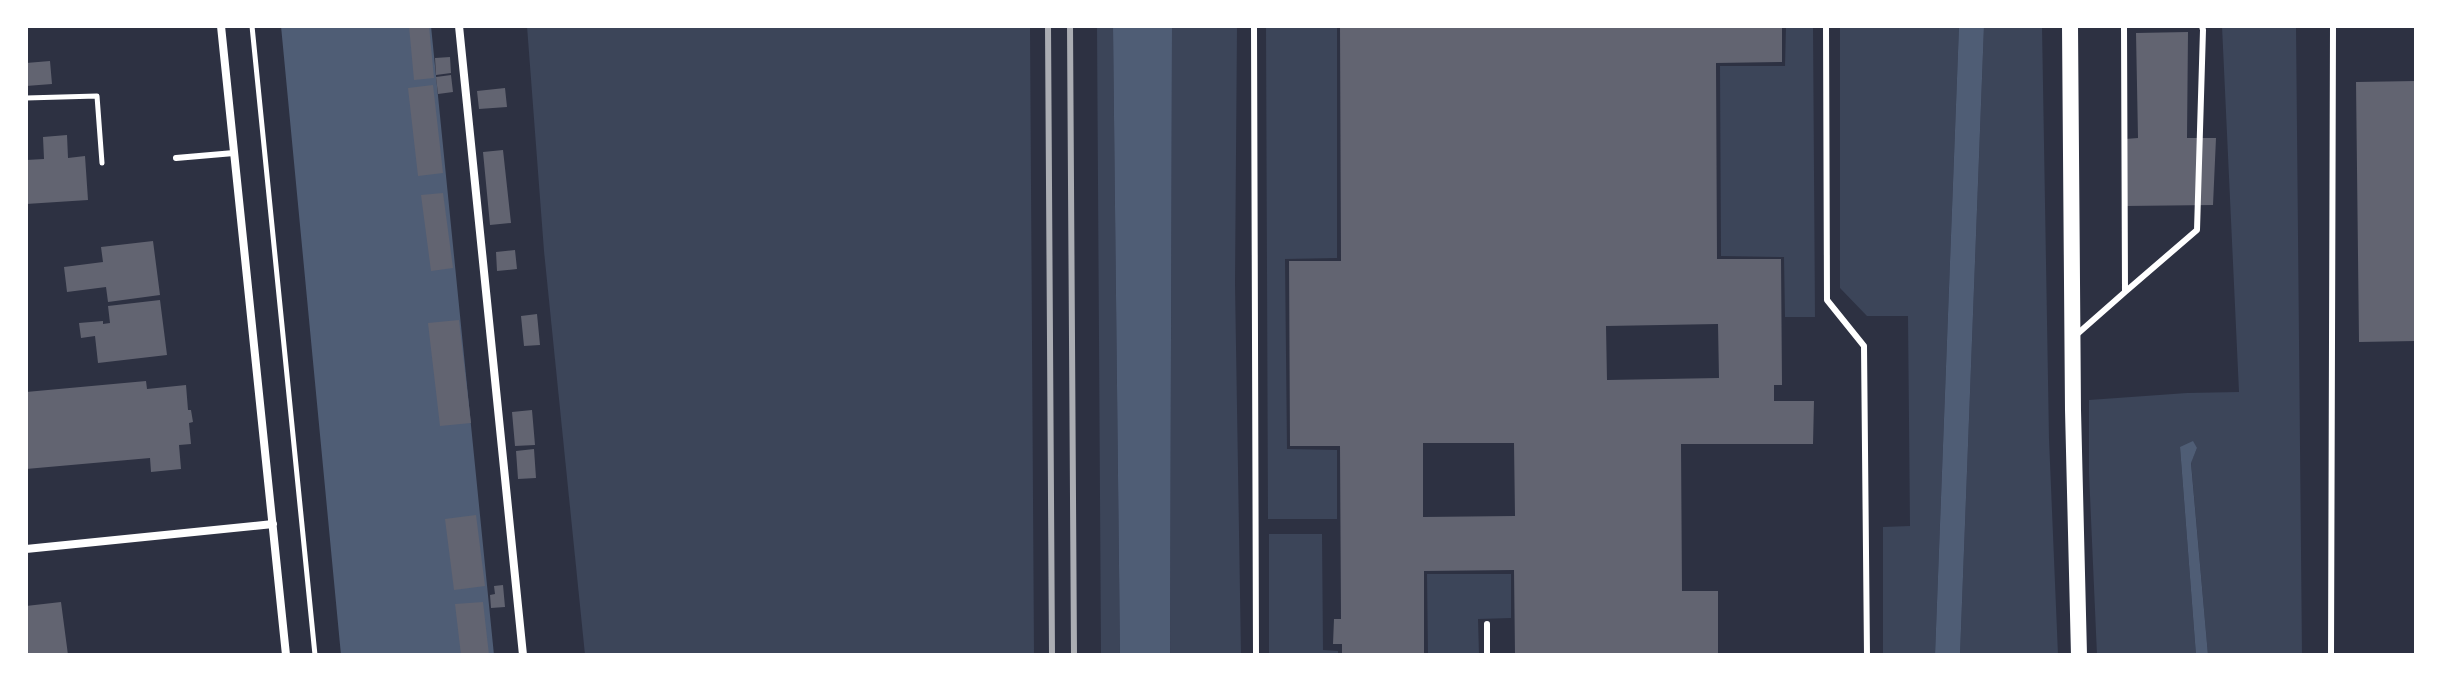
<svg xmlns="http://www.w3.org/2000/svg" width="2442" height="681" viewBox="0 0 2442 681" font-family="Lato,sans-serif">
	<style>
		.green { fill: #3c4559 }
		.water { fill: #4f5d75 }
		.building { fill: #626471; fill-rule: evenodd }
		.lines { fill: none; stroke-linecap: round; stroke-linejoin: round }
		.path { stroke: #fff; stroke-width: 5 }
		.service { stroke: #fff; stroke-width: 6 }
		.minor { stroke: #fff; stroke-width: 8 }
		.secondary { stroke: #fff; stroke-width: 16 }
		.rail { stroke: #abadb3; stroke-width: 6 }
	</style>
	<rect width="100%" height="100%" fill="#2d3142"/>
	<path class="green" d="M527,26H1030L1034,655H585L544,251Z
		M1097,26H1113L1120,655H1101Z
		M1172,26H1237L1235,284L1241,655H1170Z
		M1266,26H1337V258L1285,259L1287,449L1337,450V519H1268Z
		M1786,26H1813L1815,317H1785L1784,257L1721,256L1720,66H1785Z
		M1840,26H1959L1935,655H1883V527L1910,526L1908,316H1867L1840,288Z
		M1984,26H2042L2049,439L2058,655H1960Z
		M2222,26H2296L2302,655H2208L2191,462L2197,448L2180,447L2196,655H2097L2089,473V400L2187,393L2239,392Z
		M1269,534H1322L1323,650L1338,651V655H1269Z
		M1427,574H1511V618L1478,619L1479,655H1428Z"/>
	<path class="water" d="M281,26H431L494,655H341Z
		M1113,26H1172L1170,655H1120Z
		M1959,26H1984L1960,655H1935Z
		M2193,441L2197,448L2191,463L2208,655H2196L2180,447Z"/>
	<path class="building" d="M409,26H429L434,78L414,80Z
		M1340,26H1782V62L1716,63L1717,259H1781L1782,385H1774V401H1814L1813,444H1681L1682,591H1718V655H1515L1514,570L1424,571V655H1342V644H1333L1334,619H1341L1340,446H1290L1289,261H1341ZM1718,324L1719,378L1607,380L1606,326ZM1514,443L1515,516L1423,517V443Z
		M2188,32L2187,138H2216L2213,205L2125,206V139L2138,138L2136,33Z
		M450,57L451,73L436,75L435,58Z
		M50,61L52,84L26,86V63Z
		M451,75L453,92L438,94L436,77Z
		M2416,81V341L2359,342L2356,82Z
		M433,85L443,173L418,176L408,88Z
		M505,88L507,107L479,109L477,91Z
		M67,135L68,158L85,156L88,200L26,204V160L44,159L43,137Z
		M503,150L511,223L490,225L483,152Z
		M443,193L453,268L431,271L421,195Z
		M153,241L160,295L108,302L106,287L67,292L64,267L103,262L101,247Z
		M515,250L517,269L497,271L496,252Z
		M160,300L167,355L98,363L95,336L81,338L79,323L103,321V324L110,323L108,306Z
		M537,314L540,345L524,346L521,316Z
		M459,320L471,423L440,426L428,323Z
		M146,381L147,389L186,385L188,410H191L193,422L189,423L191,444L179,445L181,469L151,472L150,458L26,469V392Z
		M532,410L535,445L515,446L512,412Z
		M534,449L536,478L518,479L516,451Z
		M476,515L485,586L454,590L445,519Z
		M503,585L505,607L491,608L490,595L495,594L494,586Z
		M61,602L68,655H26V606Z
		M483,602L489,655H461L455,604Z"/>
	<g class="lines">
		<path class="path" d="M252,26L315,655
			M26,98L97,96L102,163"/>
		<path class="service" d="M1254,26L1256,655
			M1826,26L1827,300L1864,346L1867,655
			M176,158L234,153
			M2125,292L2197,230L2203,30L2202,26
			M2075,336L2125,292L2124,26
			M1487,624V655
			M2331,655L2333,26"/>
		<path class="minor" d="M221,26L286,655
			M459,26L523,655
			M26,549L273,524"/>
		<path class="secondary" d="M2070,26L2073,410L2079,655"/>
		<path class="rail" d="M1048,26L1052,655
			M1070,26L1074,655"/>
	</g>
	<rect width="2442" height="681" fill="none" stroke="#ffffff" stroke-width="56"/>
</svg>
